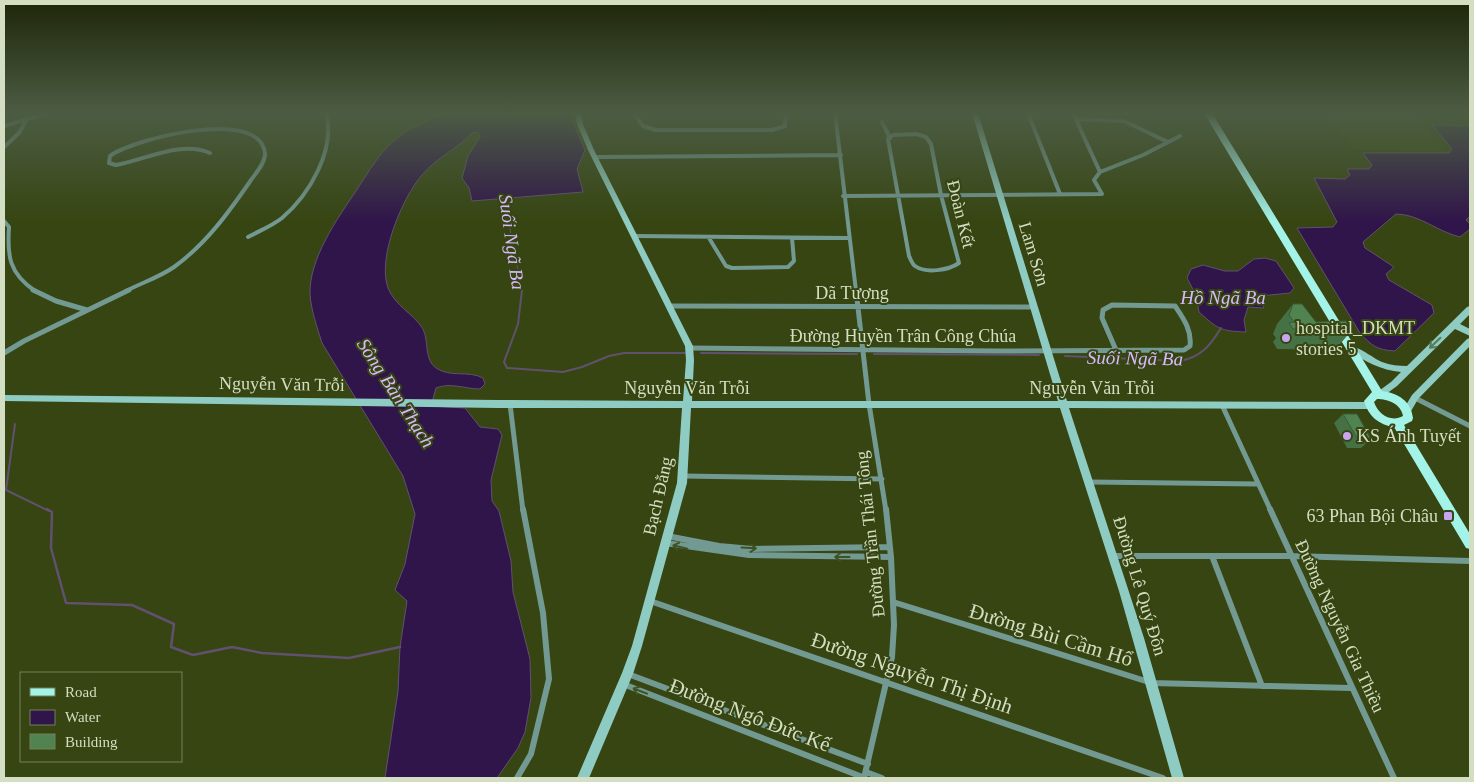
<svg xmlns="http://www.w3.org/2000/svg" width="1474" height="782" viewBox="0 0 1474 782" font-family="Georgia,serif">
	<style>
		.built { fill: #3a4c0e }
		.water { fill: #30154a; stroke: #61516e }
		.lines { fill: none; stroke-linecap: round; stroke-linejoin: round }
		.stream-far2 { stroke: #61516e; stroke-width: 1 }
		.stream-far1 { stroke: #61516e; stroke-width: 2 }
		.stream { stroke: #61516e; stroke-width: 2.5 }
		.street-far2 { stroke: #739993; stroke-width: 4 }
		.street-far1 { stroke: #739993; stroke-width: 5 }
		.street { stroke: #739993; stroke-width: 6 }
		.secondary { fill: #8eccc3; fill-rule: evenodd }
		.primary { fill: #a3f3e8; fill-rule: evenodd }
		.wall { fill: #457145 }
		.building { fill: #508350; stroke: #385c38 }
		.oneway { stroke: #597b58 }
		.oneway2 { stroke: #3f5224 }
		.poi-dot { fill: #c7a6ef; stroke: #364511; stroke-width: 2 }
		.labels { text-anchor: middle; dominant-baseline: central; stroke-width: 4; stroke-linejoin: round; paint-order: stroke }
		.street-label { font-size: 18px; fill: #d3dec2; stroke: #364511 }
		.poi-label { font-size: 18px; fill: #d3dec2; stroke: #364511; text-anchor: start }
		.water-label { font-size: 19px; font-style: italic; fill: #d7b9fe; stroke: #364511 }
		.near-street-label { font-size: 21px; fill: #d3dec2; stroke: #364511 }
	</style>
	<rect width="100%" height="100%" fill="#364511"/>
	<path class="built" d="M1325,113H1411L1444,151L1354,150Z"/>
	<path class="water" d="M437,113H569L585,150L577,169L583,192L472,201L469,188L462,178L468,156L480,137L478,132L472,133C457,149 436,158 422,175C402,198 377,258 388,288C395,306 414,314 423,329C429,341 424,360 436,368C451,378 468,370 483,378L485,384L480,389C465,389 451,382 436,388L431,406L465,408L480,427L498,429L502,435L491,480L492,501L499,511L511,561L513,592L530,659L531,698L525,732L518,748L497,778H385L398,691L400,647L407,601L395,590L405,564L415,514L403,476L322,343C317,327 311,310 310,294C309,259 337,219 356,191C366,176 375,160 387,147C393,142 399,136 405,132C417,124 427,125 437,113Z
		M1432,125L1470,126V216L1466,220L1470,224V229L1460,237C1438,232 1419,214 1396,214L1363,242L1365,248L1394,267L1386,274L1389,280L1432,305L1434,313L1395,351C1377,350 1372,346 1360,333L1297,228L1333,227L1337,222L1314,178L1345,179L1350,175L1347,169H1369L1372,165L1363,153H1449L1452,149Z
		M1265,258L1276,261L1294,288L1290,293L1260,296L1264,308L1248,307L1244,320L1246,332C1220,331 1218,329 1199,312L1196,295L1187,278L1191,269L1203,265L1225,271H1238L1254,259Z"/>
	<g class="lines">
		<path class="stream-far2" d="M504,198L522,291"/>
		<path class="stream-far1" d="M522,290L518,324L504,362L507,368L563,372L582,367L609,356L624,353H685
			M701,353L857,354
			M874,354L1039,355
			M1065,356L1180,361C1201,357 1210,346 1221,328
			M15,424L6,490L49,511"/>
		<path class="stream" d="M47,509L52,512L51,548L66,603L132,605L174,624L171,647L193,655L232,647L262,653L349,658L400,647"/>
		<path class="street-far2" d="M634,113L643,126L656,130H772L785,126L786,113
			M835,113L856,291
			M1028,113L1060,194
			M1073,113L1100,172
			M1076,119L1124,121L1168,142
			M882,122L890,138
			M4,126L47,113
			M916,134L926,137L931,144L941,195L959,263C949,270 926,274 915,266C912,264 911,260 909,256L888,139L893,135Z
			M4,147L19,133L27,119
			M595,157L841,155
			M843,196L1102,194L1094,180L1100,172L1143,155L1180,136
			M4,221L9,227C7,256 9,273 35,291
			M634,236L848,238
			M248,237C259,231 272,226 282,218C309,195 336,150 326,113
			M709,238L726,266L732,268L788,267L794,261L792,238
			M126,291C141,283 160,277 174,267C206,244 229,212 251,180C256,173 265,163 265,154C262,106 132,139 110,156L109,163L116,165C145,160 181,140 210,153"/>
		<path class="street-far1" d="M33,290L56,301L87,310
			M856,290L869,404L886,511
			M670,306L1034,307
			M689,348L998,351L1184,350L1190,346C1192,330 1183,318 1175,306L1112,305L1103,310L1102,318L1116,350
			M4,353L24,341L129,290
			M1415,398L1470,426
			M510,404L523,511
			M1222,405L1271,511
			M683,476L882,479
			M1090,482L1258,484"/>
		<path class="street" d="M1270,509L1394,778
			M667,536L719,546L752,549L890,547
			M665,543L749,555L891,557
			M1112,556H1291L1470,561
			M1212,556L1262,686
			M650,601L1163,778
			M893,602L1152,683L1351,688
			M628,674L868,764
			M623,684L865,778
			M866,772L882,778
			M517,778L531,754L549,679L543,613L523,509
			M864,778L892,657L894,625L891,557L886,509"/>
		<path class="secondary" d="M575,113H581L583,124L594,150L693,346L694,360L692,401H1058L972,113H978L1067,401L1372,402L1373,405L1372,408L1369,409L1069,408L1144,638L1184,778H1172L1119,591L1060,408H691L687,483L642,646L633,674L589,778H577L622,673L632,646L677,483L682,408H498L4,401V395L498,400L683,401L686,360L685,346L588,150L577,124Z
			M1470,306V314L1460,324L1470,329V336L1455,329L1397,386L1382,397H1376L1375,395L1376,393L1391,382L1401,372C1381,370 1365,362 1349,350L1348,348L1349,346C1357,345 1373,358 1382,362C1390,365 1399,366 1407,366L1467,307Z
			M1470,338V346L1418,399L1410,413H1404L1403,410L1412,395L1467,339Z"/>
		<path class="primary" d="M1204,113H1212L1382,391C1398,393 1411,401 1413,418L1412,421L1404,425L1470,534V549L1466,548L1394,427C1379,425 1368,416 1364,401L1372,392ZM1377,399C1388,399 1401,404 1403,416C1391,423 1378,414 1374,402Z"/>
	</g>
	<path class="wall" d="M1293,304L1316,322L1352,330L1335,350L1277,349L1273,342L1276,338L1273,334L1277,324Z
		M1343,414L1371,439L1361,448H1347L1334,423Z"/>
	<path class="building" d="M1293,304H1302L1316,322L1346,321L1352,330L1293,329L1289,323L1294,322L1289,315Z
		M1343,414H1357L1371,439L1357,438Z"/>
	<defs><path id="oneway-shaft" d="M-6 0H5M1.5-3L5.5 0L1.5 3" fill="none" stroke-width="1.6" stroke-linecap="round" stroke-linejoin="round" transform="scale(1.25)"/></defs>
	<use class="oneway" href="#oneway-shaft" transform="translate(1435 343) rotate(136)"/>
	<g class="oneway2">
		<use href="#oneway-shaft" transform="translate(680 547) rotate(-167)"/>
		<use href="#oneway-shaft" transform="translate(749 548) rotate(3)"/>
		<use href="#oneway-shaft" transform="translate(842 557) rotate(-180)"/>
		<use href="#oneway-shaft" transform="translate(640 691) rotate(-159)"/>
	</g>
	<linearGradient id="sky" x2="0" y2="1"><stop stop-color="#1e2609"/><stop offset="0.51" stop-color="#4c5c43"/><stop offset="1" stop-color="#4c5c43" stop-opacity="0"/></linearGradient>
	<rect width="1474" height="222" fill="url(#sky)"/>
	<g class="poi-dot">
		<circle cx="1286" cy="338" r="5"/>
		<circle cx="1347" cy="436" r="5"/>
		<rect x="1443" y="511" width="10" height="10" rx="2.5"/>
	</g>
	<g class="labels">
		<g class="street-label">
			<text transform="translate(961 214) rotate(76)">Đoàn Kết</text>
			<text transform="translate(1034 254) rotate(73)">Lam Sơn</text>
			<text x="852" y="293">Dã Tượng</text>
			<text x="903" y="336">Đường Huyền Trân Công Chúa</text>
			<text transform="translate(282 384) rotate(1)">Nguyễn Văn Trỗi</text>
			<text x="687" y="388">Nguyễn Văn Trỗi</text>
			<text x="1092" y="388">Nguyễn Văn Trỗi</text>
			<text transform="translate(658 496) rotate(-77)">Bạch Đằng</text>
			<text transform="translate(870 534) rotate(-96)">Đường Trần Thái Tông</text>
			<text transform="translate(1140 586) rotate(73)">Đường Lê Quý Đôn</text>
			<text transform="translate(1340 626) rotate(65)">Đường Nguyễn Gia Thiều</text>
		</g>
		<g class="poi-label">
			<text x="1296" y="328">hospital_DKMT<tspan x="1296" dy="21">stories 5</tspan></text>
			<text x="1357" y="436">KS Ánh Tuyết</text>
			<text x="1438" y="516" text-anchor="end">63 Phan Bội Châu</text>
		</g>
		<g class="water-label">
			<text transform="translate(512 242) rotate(82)">Suối Ngã Ba</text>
			<text x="1223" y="297">Hồ Ngã Ba</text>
			<text transform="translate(1135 358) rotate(1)">Suối Ngã Ba</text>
			<text transform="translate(396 393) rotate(57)">Sông Bàn Thạch</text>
		</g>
		<g class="near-street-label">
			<text transform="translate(1051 635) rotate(17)">Đường Bùi Cầm Hổ</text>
			<text transform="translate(912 673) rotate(19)">Đường Nguyễn Thị Định</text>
			<text transform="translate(750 715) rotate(21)">Đường Ngô Đức Kế</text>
		</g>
	</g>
	<rect width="1474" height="782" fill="none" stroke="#d3dec2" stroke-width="10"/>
	<rect x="20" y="672" width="162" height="90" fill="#364511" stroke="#758258"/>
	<rect x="30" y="688" width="25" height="8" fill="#a3f3e8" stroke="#758258"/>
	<text x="65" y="697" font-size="15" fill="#d3dec2">Road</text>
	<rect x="30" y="710" width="25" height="15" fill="#30154a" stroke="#758258"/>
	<text x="65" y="722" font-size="15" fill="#d3dec2">Water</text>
	<rect x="30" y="734" width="25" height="15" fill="#508350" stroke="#758258"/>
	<text x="65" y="747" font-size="15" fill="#d3dec2">Building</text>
</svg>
